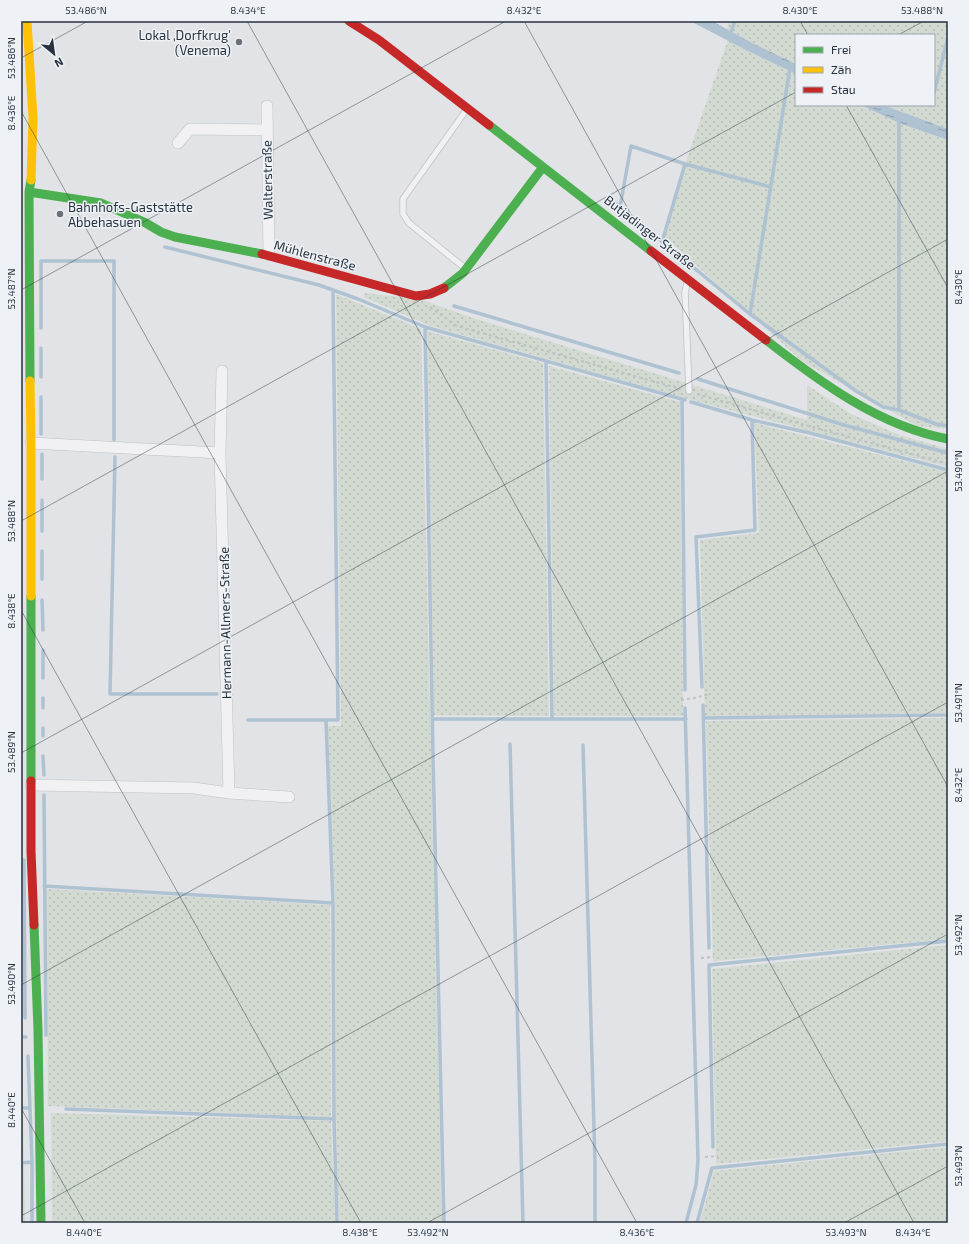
<svg xmlns="http://www.w3.org/2000/svg" width="969" height="1244" viewBox="0 0 969 1244" font-family="'Exo 2',sans-serif">
	<style>
		.grass { fill: url(#grass-dots) }
		.water { fill: url(#water-ripples) }
		.lines { fill: none; stroke-linecap: round; stroke-linejoin: round }
		.stream { stroke: #afc2d2; stroke-width: 3.5 }
		.lane-casing { stroke: #bfc1c4; stroke-width: 7 }
		.street-casing { stroke: #bfc1c4; stroke-width: 12 }
		.path { stroke: #bfc2c5; stroke-width: 2; stroke-dasharray: 3 3; stroke-linecap: butt }
		.lane { stroke: #f1f1f3; stroke-width: 5.5 }
		.street { stroke: #f1f1f3; stroke-width: 11 }
		.fast { stroke: #4caf50; stroke-width: 9 }
		.slow { stroke: #ffc107; stroke-width: 9 }
		.jam { stroke: #c62828; stroke-width: 9 }
		.ticks { fill: none; stroke: #28323f; stroke-width: 1; stroke-opacity: 0.45 }
		.poi-dot { fill: #697079; stroke: #eef2f6; stroke-width: 1.5 }
		.labels { text-anchor: middle; dominant-baseline: central; stroke-width: 3; stroke-linejoin: round; paint-order: stroke }
		.poi-label { font-size: 13px; fill: #28323f; stroke: #eef2f6; text-anchor: end }
		.street-label { font-size: 13px; fill: #28323f; stroke: #eef2f6 }
		.neatline { fill: none; stroke: #28323f; stroke-width: 1.5 }
		.ticks-label { font-size: 10px; text-anchor: middle; fill: #28323f }
	</style>
	<defs>
		<pattern id="grass-dots" width="8" height="8" patternUnits="userSpaceOnUse"><rect width="8" height="8" fill="#d2dad1"/><path d="M2 2h.1M6 6h.1" fill="none" stroke="#b4bcb4" stroke-width="1.8" stroke-linecap="round"/></pattern>
		<pattern id="water-ripples" width="26" height="14" patternUnits="userSpaceOnUse"><rect width="26" height="14" fill="#afc2d2"/><path d="M2 4q2-2 4 0t4 0M15 11q2-2 4 0t4 0" fill="none" stroke="#8e9eac"/></pattern>
	</defs>
	<rect width="100%" height="100%" fill="#e1e3e6"/>
	<path class="grass" d="M729,21H948V129L883,105H934V35H796V64L754,44L727,29Z
		M728,40L750,52L796,74V105H861L899,123L948,140V429L917,426L802,361L663,235L685,164Z
		M364,293L419,299L473,318L807,420V385L851,414L899,435L948,449V467L680,397L428,325L364,297Z
		M336,294L421,329L442,1223H339L336,1115L335,901L328,726H341Z
		M427,331L543,363L549,716L434,715Z
		M549,366L680,402L683,716H554Z
		M754,423L948,472V713L705,716L700,540L759,533Z
		M948,718V939L713,961L706,721Z
		M47,889L330,905L331,1117L48,1106Z
		M948,945V1141L716,1164L712,969Z
		M21,985L25,1223H21Z
		M51,1113L331,1121L335,1223H52Z
		M948,1147V1223H700L714,1171Z"/>
	<path class="water" d="M690,21H712L754,44L796,64V74L750,52Z
		M861,105H883L948,129V140L899,123Z"/>
	<g class="lines">
		<path class="stream" d="M730,35L735,21
			M934,93L948,37
			M613,201L750,314L856,391L883,407L899,410L936,424L948,426
			M620,207L631,146L685,164L771,187
			M662,242L685,164
			M165,247L319,285L358,299L425,327L685,400
			M333,290L338,720H326L333,903L334,1119L337,1223
			M454,306L679,373
			M750,314L790,68
			M425,327C431,626 435,924 444,1223
			M41,328V261H114V440
			M41,348V377
			M546,362L552,719
			M698,379L844,425L948,453
			M41,397V434
			M682,399L685,690
			M691,402L752,420L810,433L948,470
			M899,410V119
			M42,454V479
			M115,457L110,694H217
			M42,500V531
			M42,551V579
			M42,600L43,630
			M43,650V678
			M702,687L696,537L755,530L752,420
			M43,698V708
			M703,705L709,948
			M685,708L698,1160L696,1185L686,1223
			M703,718L948,715
			M433,719H686
			M248,720H326
			M43,728V736
			M510,744L523,1223
			M583,745L595,1162V1223
			M43,756L44,775
			M44,795L46,1035
			M21,860H24L25,1018
			M44,886L333,903
			M21,1037H26
			M28,1056L32,1162V1223
			M21,1108H30
			M66,1109L334,1119
			M713,1147L709,965L948,941
			M21,1163L32,1162
			M697,1223L712,1168L948,1144"/>
		<g class="lane-casing">
			<path id="lane" d="M466,269L409,223L403,214V199L467,109
				M688,280L685,292L689,391"/>
		</g>
		<g class="street-casing">
			<path id="street" d="M267,106L269,255
				M178,143L190,129L266,130
				M222,371L220,453L229,793
				M31,443L220,453
				M31,785L194,788L229,793L289,797"/>
		</g>
		<path class="path" d="M430,307L457,326L681,389
			M697,394L809,426L948,464
			M681,700L694,698L709,694
			M701,958L714,957
			M705,1157L718,1156"/>
		<use href="#lane" class="lane"/>
		<use href="#street" class="street"/>
		<path class="fast" d="M489,125L651,251
			M29,192L101,203L144,222L161,232L175,237L262,254
			M444,288L463,273L543,167
			M766,340C820,382 879,426 948,439
			M30,381L29,192L31,180
			M31,596V781
			M34,925L38,1030L41,1223"/>
		<path class="slow" d="M27,21L33,118L31,180
			M30,381L31,443V596"/>
		<path class="jam" d="M349,21L379,40L489,125
			M651,251L766,340
			M262,254L416,296L430,294L444,288
			M31,781V851L34,925"/>
	</g>
	<path class="ticks" d="M247,21L914,1223M524,21L948,787M800,21L808,35M898,35L924,21M21,58L88,21M846,105L948,288M21,111L637,1223M21,290L506,21M21,521L796,92M21,610L361,1223M21,753L948,239M21,985L948,471M21,1108L85,1223M21,1216L948,702M427,1223L948,934M844,1223L948,1166"/>
	<g class="poi-dot">
		<circle cx="239" cy="42" r="4"/>
		<circle cx="60" cy="214" r="4"/>
	</g>
	<g class="labels">
		<g class="poi-label">
			<text x="231" y="35">Lokal ,Dorfkrug'<tspan x="231" dy="15">(Venema)</tspan></text>
			<text x="68" y="207" text-anchor="start">Bahnhofs-Gaststätte<tspan x="68" dy="15">Abbehasuen</tspan></text>
		</g>
		<g class="street-label">
			<text transform="translate(267 180) rotate(-91)">Walterstraße</text>
			<text transform="translate(650 232) rotate(38)">Butjadinger Straße</text>
			<text transform="translate(315 255) rotate(15)">Mühlenstraße</text>
			<text transform="translate(225 623) rotate(-91)">Hermann-Allmers-Straße</text>
		</g>
	</g>
	<rect width="969" height="1244" fill="none" stroke="#eef2f6" stroke-width="44"/>
	<rect x="795" y="34" width="140" height="72" fill="#eef2f6" stroke="#9fa5ad"/>
	<rect x="803" y="47" width="20" height="6" fill="#4caf50" stroke="#9fa5ad"/>
	<text x="831" y="54" font-size="12" fill="#28323f">Frei</text>
	<rect x="803" y="67" width="20" height="6" fill="#ffc107" stroke="#9fa5ad"/>
	<text x="831" y="74" font-size="12" fill="#28323f">Zäh</text>
	<rect x="803" y="87" width="20" height="6" fill="#c62828" stroke="#9fa5ad"/>
	<text x="831" y="94" font-size="12" fill="#28323f">Stau</text>
	<g transform="translate(54 54) rotate(151)" stroke="#eef2f6" stroke-width="3" paint-order="stroke">
	<path d="M0-3L7 15L0 10L-7 15Z" fill="#28323f"/>
	<text y="-6" font-size="11" font-weight="bold" text-anchor="middle" fill="#28323f">N</text>
	</g>
	<rect x="22" y="22" width="925" height="1200" class="neatline"/>
	<g class="ticks-label">
		<text x="86" y="14">53.486°N</text>
		<text x="248" y="14">8.434°E</text>
		<text x="524" y="14">8.432°E</text>
		<text x="800" y="14">8.430°E</text>
		<text x="922" y="14">53.488°N</text>
		<text transform="translate(11 58) rotate(-90)" y="4">53.486°N</text>
		<text transform="translate(11 113) rotate(-90)" y="4">8.436°E</text>
		<text transform="translate(958 287) rotate(-90)" y="4">8.430°E</text>
		<text transform="translate(11 289) rotate(-90)" y="4">53.487°N</text>
		<text transform="translate(958 471) rotate(-90)" y="4">53.490°N</text>
		<text transform="translate(11 521) rotate(-90)" y="4">53.488°N</text>
		<text transform="translate(11 611) rotate(-90)" y="4">8.438°E</text>
		<text transform="translate(958 703) rotate(-90)" y="4">53.491°N</text>
		<text transform="translate(11 752) rotate(-90)" y="4">53.489°N</text>
		<text transform="translate(958 785) rotate(-90)" y="4">8.432°E</text>
		<text transform="translate(958 935) rotate(-90)" y="4">53.492°N</text>
		<text transform="translate(11 984) rotate(-90)" y="4">53.490°N</text>
		<text transform="translate(11 1110) rotate(-90)" y="4">8.440°E</text>
		<text transform="translate(958 1166) rotate(-90)" y="4">53.493°N</text>
		<text x="84" y="1236">8.440°E</text>
		<text x="360" y="1236">8.438°E</text>
		<text x="428" y="1236">53.492°N</text>
		<text x="637" y="1236">8.436°E</text>
		<text x="846" y="1236">53.493°N</text>
		<text x="913" y="1236">8.434°E</text>
	</g>
</svg>
